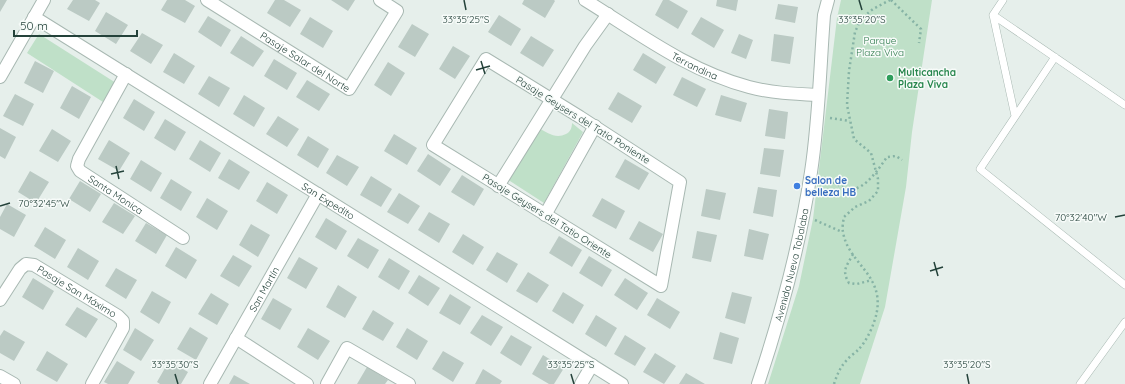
<svg xmlns="http://www.w3.org/2000/svg" width="1125" height="384" viewBox="0 0 1125 384" font-family="Quicksand,sans-serif">
	<style>
		.green { fill: #bfe0c8 }
		.building { fill: #bbcac4 }
		.lines { fill: none; stroke-linecap: round; stroke-linejoin: round }
		.lane-casing { stroke: #a8b8b2; stroke-width: 8 }
		.street-casing { stroke: #a8b8b2; stroke-width: 14 }
		.path { stroke: #86b3a5; stroke-width: 2.5; stroke-dasharray: 2 3; stroke-linecap: butt }
		.lane { stroke: #fff; stroke-width: 7 }
		.street { stroke: #fff; stroke-width: 12 }
		.ticks { fill: none; stroke: #24423a; stroke-width: 1.5 }
		.leisure-dot { fill: #2e9e5b; stroke: #f7fbf9; stroke-width: 1.5 }
		.shop-dot { fill: #3f7fe0; stroke: #f7fbf9; stroke-width: 1.5 }
		.labels { text-anchor: middle; dominant-baseline: central; stroke-width: 3; stroke-linejoin: round; paint-order: stroke }
		.park-label { font-size: 10px; fill: #2d7a4b; stroke: #f7fbf9 }
		.street-label { font-size: 10px; fill: #24423a; stroke: #f7fbf9 }
		.leisure-label { font-size: 10px; font-weight: bold; fill: #27864d; stroke: #f7fbf9; text-anchor: start }
		.shop-label { font-size: 10px; font-weight: bold; fill: #366cbe; stroke: #f7fbf9; text-anchor: start }
		.ticks-label { font-size: 10px; text-anchor: middle; fill: #24423a; stroke: #f7fbf9; stroke-width: 3; stroke-linejoin: round; paint-order: stroke }
	</style>
	<rect width="100%" height="100%" fill="#e6efeb"/>
	<path class="green" d="M841,0H932L912,132L906,187L885,307L860,384H768L799,286L813,219L837,18Z
		M39,34L116,83L103,102L27,53Z
		M572,123L583,132L544,203L507,179L539,128C547,133 556,139 566,134C570,132 572,128 572,123Z"/>
	<path class="building" d="M0,0H7L0,12Z
		M73,0H95L100,3L89,21L67,9Z
		M167,0H185L195,6L185,23L161,10Z
		M275,0H284L301,10L290,27L267,13Z
		M331,0H355L348,11Z
		M524,0H554L555,1L545,18L522,4Z
		M663,0H669L688,11L678,29L655,15Z
		M717,0H738L736,11L716,6Z
		M778,4L798,7L795,23L775,19Z
		M106,12L128,25L116,44L95,31Z
		M499,15L521,29L511,46L488,32Z
		M208,16L231,30L221,47L198,32Z
		M310,17L333,31L323,48L300,34Z
		M701,17L724,30L714,48L691,34Z
		M412,24L429,34L415,57L398,47Z
		M142,33L163,45L151,64L130,51Z
		M739,34L753,40L746,59L731,53Z
		M774,34L794,37L790,64L771,61Z
		M241,36L264,51L253,67L230,53Z
		M531,36L554,50L543,67L520,53Z
		M453,46L470,56L455,79L439,69Z
		M174,53L195,66L184,84L163,72Z
		M643,53L666,67L656,84L633,70Z
		M274,59L297,73L287,90L264,76Z
		M35,61L54,71L43,93L24,83Z
		M388,62L405,73L391,96L374,85Z
		M209,76L230,88L219,107L198,94Z
		M682,77L706,89L697,107L673,95Z
		M307,80L330,94L319,111L296,97Z
		M72,86L91,97L79,119L60,108Z
		M618,92L642,106L632,123L608,109Z
		M15,94L34,104L23,126L3,116Z
		M244,95L265,108L254,127L233,114Z
		M721,95L747,103L741,122L715,115Z
		M134,99L155,112L144,131L123,118Z
		M769,109L788,112L785,139L765,136Z
		M278,116L299,129L287,147L266,134Z
		M165,119L186,132L175,151L154,138Z
		M0,128L16,137L5,159L0,156Z
		M52,129L71,141L58,162L39,151Z
		M394,134L417,148L407,165L384,151Z
		M308,136L329,149L318,168L297,155Z
		M109,140L130,153L119,171L98,159Z
		M200,140L221,153L210,172L189,159Z
		M764,148L784,150L780,177L760,174Z
		M428,154L451,169L440,186L417,171Z
		M337,155L359,167L347,186L326,173Z
		M229,159L250,172L239,190L218,178Z
		M625,159L649,173L639,190L615,177Z
		M141,160L162,173L151,192L130,179Z
		M30,171L49,182L36,203L18,192Z
		M462,175L484,189L474,206L451,192Z
		M371,176L392,189L381,207L360,195Z
		M171,179L192,192L181,211L160,198Z
		M80,181L101,194L90,212L69,199Z
		M267,182L288,195L277,214L256,201Z
		M758,187L777,190L773,217L753,213Z
		M706,189L726,193L720,220L701,216Z
		M399,193L420,206L408,224L387,212Z
		M207,198L228,211L217,230L196,217Z
		M602,198L625,211L616,229L592,216Z
		M114,203L135,216L123,234L102,222Z
		M7,204L26,215L14,237L0,229V217Z
		M429,212L450,224L439,243L418,230Z
		M326,218L347,231L336,250L315,237Z
		M639,221L663,234L653,252L629,239Z
		M146,223L167,235L156,254L135,241Z
		M251,224L270,235L258,257L239,245Z
		M45,227L66,240L55,259L34,246Z
		M749,229L769,234L763,260L744,256Z
		M697,231L717,235L711,262L692,258Z
		M463,234L484,247L473,265L452,252Z
		M559,236L582,250L572,267L549,253Z
		M358,238L379,250L368,269L347,256Z
		M176,247L197,260L186,279L165,266Z
		M78,248L99,261L88,280L67,267Z
		M497,252L518,264L507,283L486,270Z
		M233,255L252,266L239,287L220,276Z
		M589,256L612,270L602,287L579,273Z
		M299,257L318,268L306,289L287,278Z
		M389,258L410,271L399,290L378,277Z
		M116,268L137,280L126,299L105,286Z
		M528,272L549,285L537,303L516,291Z
		M419,275L440,288L428,306L408,293Z
		M33,278L54,291L43,310L22,297Z
		M625,278L648,293L637,310L614,295Z
		M338,285L357,297L345,318L326,307Z
		M152,291L171,302L159,324L140,312Z
		M563,292L584,305L573,324L552,311Z
		M732,292L752,297L745,324L725,318Z
		M211,293L229,304L217,325L198,314Z
		M450,294L471,307L460,325L439,313Z
		M273,298L292,309L280,330L261,319Z
		M657,298L680,312L670,329L647,315Z
		M77,307L98,319L86,338L65,325Z
		M373,310L394,323L383,341L362,329Z
		M482,315L503,327L491,346L470,333Z
		M596,315L617,328L606,347L585,334Z
		M190,327L208,338L196,360L177,349Z
		M135,328L154,340L141,361L123,350Z
		M308,328L330,341L318,360L297,347Z
		M407,328L428,341L417,360L396,347Z
		M4,330L25,342L14,361L0,353V336Z
		M720,332L739,338L732,364L713,359Z
		M511,335L532,347L521,366L500,353Z
		M625,335L646,348L635,366L614,354Z
		M47,351L68,364L57,382L36,370Z
		M443,351L464,363L453,382L432,369Z
		M655,353L676,366L664,384L643,372Z
		M543,355L564,368L554,384H549L532,374Z
		M117,361L135,372L128,384H108L104,382Z
		M169,361L188,372L181,384H160L157,382Z
		M367,367L388,380L385,384H357Z
		M483,369L502,381L500,384H475Z
		M686,373L705,384H679Z
		M234,375L250,384H229Z"/>
	<g class="lines">
		<g class="lane-casing">
			<path id="lane" d="M1003,0L993,15L1015,116
				M993,15L1125,105
				M1055,57L980,169L1125,285
				M1080,384L1125,322"/>
		</g>
		<g class="street-casing">
			<g id="street">
				<path id="s1" d="M207,0L349,89L397,11L380,0"/>
				<path id="s2" d="M585,0C637,32 688,71 749,87C771,93 795,94 818,95"/>
				<path id="s3" d="M34,17L622,384"/>
				<path d="M486,59L580,117L680,182L661,286L433,145Z"/>
				<path id="s4" d="M126,74L79,159L77,166L80,171L183,238"/>
				<path d="M0,77L44,0"/>
				<path d="M498,186L585,46L608,14"/>
				<path d="M545,215L595,126"/>
				<path id="s5" d="M0,300L20,269L26,264L34,265L118,316L123,321V328L92,384"/>
				<path d="M236,338L307,384"/>
				<path d="M0,376L14,384"/>
				<path id="s6" d="M210,384L318,194"/>
				<path d="M327,384L347,348L409,384"/>
				<path d="M581,384L592,365"/>
				<path id="s7" d="M758,384C781,315 800,244 811,172C819,120 820,67 824,15L828,0"/>
			</g>
		</g>
		<path class="path" d="M891,0L921,29L919,43
			M830,118L850,121
			M824,178C831,181 843,188 851,189C865,190 880,167 887,157L896,156L902,160
			M815,220L842,232
			M853,254C847,266 841,270 849,283L857,284L872,280
			M834,384C837,375 840,367 847,360C850,356 855,353 858,350C867,341 875,323 877,311C883,274 848,263 843,232C842,228 843,222 844,217L855,207L869,201L878,191V179L871,153L854,139L847,105L849,71L855,32L861,19L873,9L890,0"/>
		<use href="#lane" class="lane"/>
		<use href="#street" class="street"/>
	</g>
	<path class="ticks" d="M464,0L466,10M859,0L862,10M481,61L485,74M476,70L490,66M116,166L119,179M111,174L124,171M0,206L10,203M1115,217L1125,215M934,262L938,276M930,271L943,267M175,374L178,384M571,374L574,384M967,374L969,384"/>
	<circle class="leisure-dot" cx="890" cy="78" r="4"/>
	<circle class="shop-dot" cx="797" cy="186" r="4"/>
	<g class="labels">
		<g class="park-label">
			<text x="880" y="40">Parque<tspan x="880" dy="12">Plaza Viva</tspan></text>
		</g>
		<g class="street-label">
			<text stroke="none"><textPath href="#s1" startOffset="116">Pasaje Salar del Norte</textPath></text>
			<text stroke="none"><textPath href="#s2" startOffset="128">Terrandina</textPath></text>
			<text transform="translate(583 120) rotate(32)">Pasaje Geysers del Tatio Poniente</text>
			<text stroke="none"><textPath href="#s4" startOffset="153">Santa Monica</textPath></text>
			<text stroke="none"><textPath href="#s3" startOffset="347">San Expedito</textPath></text>
			<text transform="translate(547 216) rotate(32)">Pasaje Geysers del Tatio Oriente</text>
			<text stroke="none"><textPath href="#s7" startOffset="124">Avenida Nueva Tobalaba</textPath></text>
			<text stroke="none"><textPath href="#s6" startOffset="109">San Martín</textPath></text>
			<text stroke="none"><textPath href="#s5" startOffset="103">Pasaje San Máximo</textPath></text>
		</g>
		<g class="leisure-label">
			<text x="898" y="72">Multicancha<tspan x="898" dy="12">Plaza Viva</tspan></text>
		</g>
		<g class="shop-label">
			<text x="805" y="180">Salon de<tspan x="805" dy="12">belleza HB</tspan></text>
		</g>
	</g>
	<g class="ticks-label">
		<text x="466" y="23">33°35'25"S</text>
		<text x="862" y="23">33°35'20"S</text>
		<text x="44" y="207">70°32'45"W</text>
		<text x="1081" y="221">70°32'40"W</text>
		<text x="175" y="368">33°35'30"S</text>
		<text x="571" y="368">33°35'25"S</text>
		<text x="967" y="368">33°35'20"S</text>
	</g>
	<path d="M14 30v6h123v-6" fill="none" stroke="#24423a" stroke-width="2"/>
	<text x="20" y="30" font-size="12" fill="#24423a" stroke="#f7fbf9" stroke-width="3" paint-order="stroke">50 m</text>
</svg>
